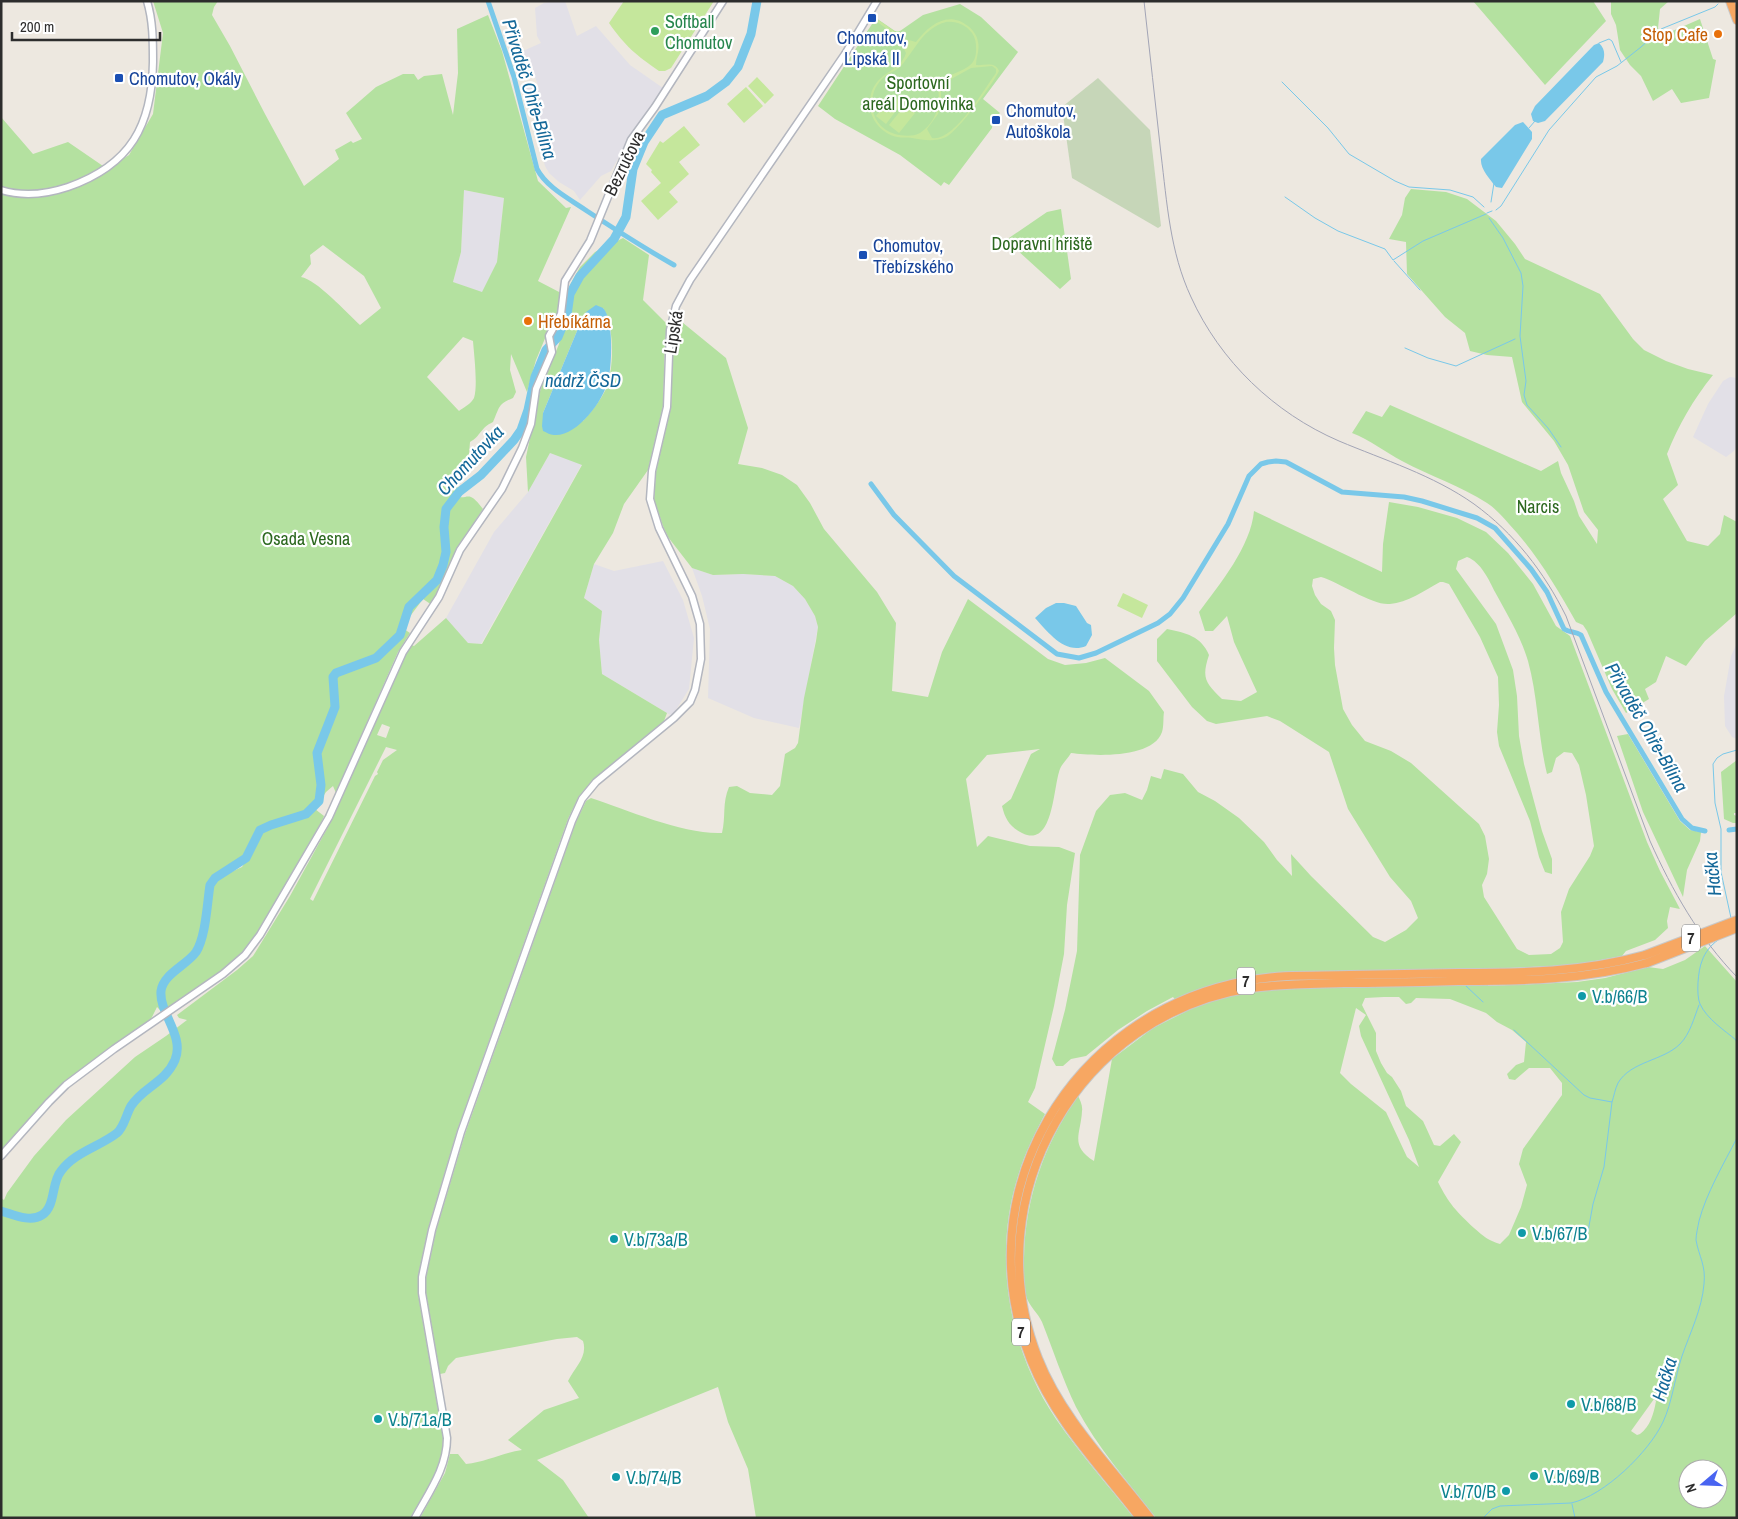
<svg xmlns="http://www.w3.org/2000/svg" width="1738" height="1519" viewBox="0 0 1738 1519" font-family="'Archivo Narrow',sans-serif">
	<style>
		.industrial { fill: #e2e0e7 }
		.green { fill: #b4e1a0; fill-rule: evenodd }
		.cemetery { fill: #c6d6b8 }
		.pitch { fill: #c5e79c; fill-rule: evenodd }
		.water { fill: #79c8e9 }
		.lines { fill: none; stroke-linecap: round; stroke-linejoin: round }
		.stream { stroke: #79c8e9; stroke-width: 1 }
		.canal { stroke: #79c8e9; stroke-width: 5 }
		.river { stroke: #79c8e9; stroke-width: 9 }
		.secondary-casing { stroke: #b3b6bf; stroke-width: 9 }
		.highway-casing { stroke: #c8c8c8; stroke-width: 10 }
		.secondary { stroke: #fff; stroke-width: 6 }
		.highway { stroke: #f7a762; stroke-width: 8 }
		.rail { stroke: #a3a5b6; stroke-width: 1 }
		.highway-bridge-casing { stroke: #c8c8c8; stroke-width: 10; stroke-linecap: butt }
		.highway-bridge { stroke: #f7a762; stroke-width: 8 }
		.transit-dot { fill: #1a4fb4; stroke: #fff; stroke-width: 2 }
		.leisure-dot { fill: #2e9e5b; stroke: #fff; stroke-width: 2 }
		.food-dot { fill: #e8710a; stroke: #fff; stroke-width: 2 }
		.culture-dot { fill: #0f9aa8; stroke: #fff; stroke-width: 2 }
		.labels { text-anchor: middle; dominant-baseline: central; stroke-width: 4.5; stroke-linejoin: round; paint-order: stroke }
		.shield { fill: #fff; stroke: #6c6c6c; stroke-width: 1 }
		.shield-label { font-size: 16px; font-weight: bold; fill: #2d2d2d }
		.leisure-label { font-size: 18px; fill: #27864d; stroke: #fff; text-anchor: start }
		.food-label { font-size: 18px; fill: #c56008; stroke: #fff; text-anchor: end }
		.transit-label { font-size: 18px; fill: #164399; stroke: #fff; text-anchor: start }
		.park-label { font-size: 18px; fill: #2c681f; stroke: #fff }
		.street-label { font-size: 18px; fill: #2d2d2d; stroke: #fff }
		.culture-label { font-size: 18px; fill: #0d838f; stroke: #fff; text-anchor: start }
		.water-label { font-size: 19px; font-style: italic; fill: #146899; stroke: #fff }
	</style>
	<rect width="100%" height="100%" fill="#ede8e0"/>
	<path class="industrial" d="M555,1H565L577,36L596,26L630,65L663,88L630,138L611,171L601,176L580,200L574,191L559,182L549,173L545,166L526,88L538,85L535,77L528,70L523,51L541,43L537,36L535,8L544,3Z
		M464,190L504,198L497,262L482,293L453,282L461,252Z
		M1730,377L1737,378V446L1734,451L1726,457L1693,437L1708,404L1723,381Z
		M550,453L582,464L481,644L468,643L446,618L494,532L528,492Z
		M663,561L683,600L694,638L689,689L672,716L602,674L599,640L602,611L584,598L594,564L614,571Z
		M692,568L713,575L743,574L775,576L793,586L805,599L815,616L818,627L799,728L754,718L708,698L710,629L702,596Z
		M1737,643V739L1732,737L1725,726L1724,696L1731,656Z"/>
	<path class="green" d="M153,1H218L214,7L212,15L230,46L265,114L304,186L339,159L335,150L351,141L353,143L362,139L346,113L376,87L403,74H414L418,80L424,76L442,74L453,115L458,73L457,29L488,15L502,51L538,181L566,208L571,207L538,281L561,293L559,314L546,336L536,360L527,392L511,354L510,370L516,392L513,398C497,405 500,407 493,422C480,428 481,436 470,442L468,467L453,496C470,501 467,488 483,509L457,549L432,605L423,599L411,615L404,613V629L410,633L398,652L336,793L333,786L326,792L315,809L324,816L322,821L251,944L219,974L163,1013L157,1007L150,1021L65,1084L1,1152V192L10,195L35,197L59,193L110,167L129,155L153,114L163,33ZM464,190L504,198L497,262L482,292L453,282L461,252ZM323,245L364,276L381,308L360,325C347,313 316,279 301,277L311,264L310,255ZM463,337L473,341C474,354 478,386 474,398C471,404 464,407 459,411L427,377ZM250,854L242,867L218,878L215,876Z
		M1473,1H1593L1606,21L1545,85Z
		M1611,1H1669L1660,9L1658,28L1661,36L1700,19L1713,59L1716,60L1709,98L1681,103L1672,89L1653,101L1641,76L1630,65L1620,50L1616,25L1611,14Z
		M960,4L981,17L1018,52L983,99L1000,113L993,120L992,128L949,185L944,182L941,186L900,155L835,119L818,106L876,18L895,31H900L923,15Z
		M1,117L33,154L68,142L103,166C73,186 37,198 1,187Z
		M1411,189L1446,192L1467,199L1496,221L1515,244L1525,259L1600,294L1633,339L1644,350L1666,361L1688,369L1713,375C1693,400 1679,424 1667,454L1678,485L1663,499L1687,541L1708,546L1720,534L1724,515L1737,522V613L1705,641L1686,666L1666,656L1656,682L1645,689L1649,699L1626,713L1612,689L1587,631L1583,625L1576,622C1556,587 1537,554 1509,524C1503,517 1496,509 1487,503C1461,486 1430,476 1402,461C1385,452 1370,440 1352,433L1366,411L1382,417L1390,405L1541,471L1558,461L1561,473L1574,501L1579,516L1597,544L1598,530L1584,512L1568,465L1554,441L1522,402L1512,357L1487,355L1470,351L1465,333L1445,317L1407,274L1406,242L1389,239L1402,215L1405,198Z
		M1061,209L1071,279L1060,289L1006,240L1047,212Z
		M623,238L649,255L643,300L667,324L665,343L663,406L648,470L624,504L613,533L594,564L584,598L602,611L599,640L602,674L667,713L664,721L593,780L579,796L568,819L457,1131L428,1229L418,1277V1294L443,1438C443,1468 425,1493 410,1518H1V1198L4,1200L7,1193L34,1156L66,1120L135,1057L166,1036L187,1020L179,1018L177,1015L237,970L253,956L290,896L328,827L409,644L414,646L446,618L468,643L482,644L582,465L550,453L528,492L526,457L540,391L559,344L570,285L580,267L595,252ZM603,308C615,327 614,369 606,389C600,401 592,411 583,421L543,413L582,319ZM382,724L390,727L386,738L377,735ZM386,747L397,750L383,760L377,772L378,774L375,776L313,901L310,899Z
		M677,318L726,358L748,428L738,464L762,468L782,475L797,485L810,503L824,529L877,592L896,623L892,691L928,697L942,652L968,599L1048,659L1065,665L1086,663L1105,658L1149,691L1164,712C1163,718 1164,726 1162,732C1153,759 1093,756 1071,753C1068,758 1062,764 1060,769C1053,787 1054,849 1022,833C1010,827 1005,819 1002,806L1011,799L1031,754L1040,749L987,755L966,779L977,847L988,836L1030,846L1059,847L1075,853L1067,905L1064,954L1054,1006L1035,1088L1028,1102L1045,1114C1035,1133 1025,1153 1019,1173C992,1255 1008,1348 1056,1419C1080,1454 1108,1485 1134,1518H756L748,1469L728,1422L718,1387L537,1460L563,1480L589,1518H420L445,1473L450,1454H458L466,1464C486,1462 502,1453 522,1450L508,1440L544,1410L579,1398L568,1381C575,1367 588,1357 583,1341L577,1337L557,1339L456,1358L448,1366L445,1373L440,1374L426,1293V1278L436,1231L465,1134L576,822L586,801L591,798C627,810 685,835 722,833C726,817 722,803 729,787L737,786L750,793L772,795L780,786L785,754L795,748L798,743L804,698L816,641L818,627L815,616L805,599L793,586L775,576L743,574L713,575L692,568L668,537L663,526L654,499L656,472L671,407L673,343Z
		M1389,502L1418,507L1457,518L1486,532L1508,553L1533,584L1556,626L1570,636L1647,842L1660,871L1680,909L1670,907L1667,921L1668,928L1655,940L1626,951L1622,956L1574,965L1488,969V986L1577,982L1605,978L1648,967L1663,969L1685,960L1705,946L1737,982V1518H1156C1128,1482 1097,1447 1076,1407C1063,1380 1053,1350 1042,1322C1038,1313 1029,1306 1026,1296C1022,1285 1024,1270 1024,1258C1025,1199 1044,1144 1078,1096C1080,1100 1083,1106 1082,1111C1081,1134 1069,1145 1094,1161L1112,1059L1153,1028L1185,1012L1173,997L1147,1011L1118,1030L1086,1056L1071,1059L1063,1066H1056L1052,1059L1065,1010L1077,951L1080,855L1096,811L1110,795L1125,793L1142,800L1147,790L1151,776L1161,779L1164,769L1183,774L1198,792L1215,801L1239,818L1264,842L1277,860L1292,876L1291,854L1311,876L1373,937L1385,942L1406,930L1418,918L1411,901L1390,877L1348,809L1329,752L1280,721L1267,716L1216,724L1207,721L1192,707L1157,661V639L1167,629C1186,633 1201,636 1209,655C1201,679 1206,683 1222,699L1241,701L1257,692L1234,642L1227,616L1213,631H1205L1199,612C1220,584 1251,546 1254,511L1382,572L1383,544ZM1467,557C1481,562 1489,580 1495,592C1507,614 1521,637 1528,661C1538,697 1538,737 1547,774L1552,772L1556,758L1564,752L1572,753L1579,765L1586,795L1594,846L1590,856L1569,889L1561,912L1563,942L1560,948L1551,954L1529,955L1517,949L1484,897L1482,885L1487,874L1489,859L1485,836L1479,824L1411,763L1391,751L1365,741L1352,725L1343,709L1335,665L1334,648L1335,620L1331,611L1321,604L1315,595L1312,586L1313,579L1321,577C1339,582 1373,606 1390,604C1407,603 1425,590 1440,582H1443L1449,584L1480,637L1498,677L1499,705L1497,732L1499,746L1530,821L1539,857L1545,872L1552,874V859L1542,831L1524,764L1519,736L1517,696L1513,670L1496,624L1456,569L1458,561ZM1384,997H1399L1406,1004L1411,1003L1416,998L1450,999L1486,1013L1497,1022L1512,1030L1526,1042L1524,1062L1516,1065L1507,1074L1509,1079L1515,1080L1529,1068H1550L1562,1083V1095L1523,1149L1519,1164L1527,1185L1521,1207L1509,1235L1500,1244C1489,1241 1483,1236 1474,1228C1456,1211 1449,1204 1438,1182L1461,1142L1454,1134L1440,1146L1434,1145L1423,1121L1406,1106L1401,1091L1392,1077L1387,1073L1381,1063L1376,1051V1033L1362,1005L1365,998ZM1356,1008L1366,1015L1359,1026L1361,1036L1409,1140L1419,1167L1407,1157L1386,1112L1351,1084L1340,1073ZM1654,1399L1656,1401C1654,1413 1650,1427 1640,1434L1637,1435L1631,1431ZM1688,1469H1718V1499H1688Z
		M1628,734L1680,821L1690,830L1701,832L1700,841L1687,870L1683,897L1643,812L1617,736Z
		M1737,760V813H1734V815L1737,816V823H1733L1724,819L1721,772Z"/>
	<path class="cemetery" d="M1098,78L1150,130L1161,226L1158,228L1072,178L1062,107Z"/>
	<path class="pitch" d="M624,1H714L671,68L665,71H659C636,55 625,46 609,23Z
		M870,14L905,39L916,42C929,25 948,10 968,26C973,30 977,35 978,42C980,50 976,57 976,65C984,66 995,61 999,71C993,84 958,131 946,137C935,142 923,140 912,138C907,137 902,138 897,137C880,133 868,117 870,100C873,71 900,74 906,53L898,37L869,16ZM946,22C956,21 965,24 972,33C975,37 976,42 976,47C978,73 954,68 942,82C937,87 939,95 939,101C938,113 931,126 920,133C913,137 902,136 895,134C870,127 865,96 882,79C887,73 895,72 901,66C915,50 923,28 946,22ZM992,66L996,69V73C984,89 954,142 932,138L927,129L938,114L941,103V89L944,83L971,68Z
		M757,77L774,95L765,104L748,86Z
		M746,87L763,106L744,123L727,104Z
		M892,95L902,103L886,124L876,116Z
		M905,105L915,113L899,133L889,125Z
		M684,126L700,145L679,162L689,174L669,192L678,202L658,220L641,201L661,183L651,172L652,170L646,164L660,141L663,143Z
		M1123,593L1148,605L1142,618L1117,606Z"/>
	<path class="water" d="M1599,43C1605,49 1605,54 1603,62L1545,121L1538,123L1533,121L1531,114L1535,106L1594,45Z
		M1523,122L1532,132V139L1502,188L1496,187C1490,179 1480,169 1481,159L1515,125Z
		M596,305C598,306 601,307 603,308C614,319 612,366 608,381C603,401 577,437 554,435C550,435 546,432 543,431L542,426L543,413L582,319L586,312Z
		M1056,603H1064L1076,606L1087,623L1091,625L1092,635L1086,646C1065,655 1048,632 1035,618L1046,608Z"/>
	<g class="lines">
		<path class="stream" d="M1599,43L1609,39L1612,41L1621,62
			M1282,82L1328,128L1349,154L1395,181L1409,187L1450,190L1473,197L1484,207
			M1529,128L1535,121
			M1285,197L1315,218L1338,231L1385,249L1393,260L1423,241L1486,214
			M1491,202L1494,183
			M1496,210L1501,206L1549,130L1596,77L1617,66L1641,47L1661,29L1715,7L1718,4
			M1487,213L1492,211
			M1489,218L1503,238L1521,273L1523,286L1520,336L1526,381L1524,395L1527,405L1548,428L1561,447
			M1394,261L1420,290
			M1405,348L1428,358L1456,366L1515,339
			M1731,918L1721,872V829L1715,803L1713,764L1717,758L1723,754L1737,750
			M1718,940C1711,945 1705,952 1702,961C1698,970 1696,995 1700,1004C1707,1019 1724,1030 1736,1040L1737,1044
			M1466,986L1483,1002
			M1514,1030L1584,1095L1590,1098L1612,1102C1614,1096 1615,1089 1618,1083C1631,1061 1663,1061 1680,1044C1690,1034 1694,1018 1699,1005
			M1737,1073V1088
			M1587,1237L1593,1204L1604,1167L1612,1102
			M1572,1504L1575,1518
			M1483,1518L1492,1509L1500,1506L1571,1503C1604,1496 1649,1452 1663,1422C1672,1403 1675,1377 1682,1356C1690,1333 1702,1309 1704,1284C1706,1265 1699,1257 1696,1240C1696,1234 1698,1227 1699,1221C1706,1194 1724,1163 1737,1138"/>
		<path class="canal" d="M488,1L514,77L537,169C547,188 570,199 587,211C616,230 644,248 674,265
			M871,484L894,515L954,576L1057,654L1079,658L1096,653L1158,623L1170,614L1183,598L1228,524L1249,476L1261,464L1268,462L1276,461L1286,462L1342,492L1404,497L1422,501L1477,518L1495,528L1531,569L1547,592L1564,629C1570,633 1575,631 1581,635L1606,692L1682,819L1692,828L1705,831
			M1729,830L1737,829"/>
		<path class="river" d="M1,1211C12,1214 30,1223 42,1215C56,1206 51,1183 61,1171C75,1152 99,1147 117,1133C124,1127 126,1115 131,1106C143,1087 165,1083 175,1060C185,1036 159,1013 161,991C163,974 187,965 196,952C206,936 207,904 210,885L215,878L246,858L260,830L271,825L306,814L319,801L321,785L317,753L335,707L333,677L336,673L376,658L400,635L409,607L437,580L443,565L446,552L444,527L446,509L459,492L481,475L514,440L521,430L528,410L535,377L546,350L558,337L567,315L570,294L580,276L614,239L626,217L633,169L644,142L662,115L707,96L726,82L738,67L751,34L757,1"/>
		<g class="secondary-casing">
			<path id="secondary" d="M1,190C24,197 47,194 68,187C131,165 152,125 153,62C153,41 153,21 147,1
				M1,1156L49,1102L66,1085L114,1049L223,974L245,955L260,935L329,817L403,652L439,597L460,550L502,489L522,448L531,424L536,389L552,352L549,336L561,314L565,281L590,241L631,140L655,107L723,1
				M415,1518C429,1492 447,1468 447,1438L422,1293V1277L432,1230L461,1132L572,821L582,799L596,782L674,718L690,702L695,690L701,659L700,624L692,596L659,528L650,499L652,471L667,407L670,330L676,306L690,280L845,54L877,1"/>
		</g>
		<g class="highway-casing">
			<path id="highway" d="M1730,1L1737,20
				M1140,1518C1101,1467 1055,1421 1031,1360C964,1192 1071,1014 1246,981C1280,974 1315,976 1350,975C1386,974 1423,974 1459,973C1523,973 1583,972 1645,955
				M1150,1518C1111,1467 1062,1419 1038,1358C974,1196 1079,1014 1251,988C1282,984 1313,984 1344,983C1382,983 1420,982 1458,981C1523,981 1584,980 1647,963"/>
		</g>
		<use href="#secondary" class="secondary"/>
		<use href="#highway" class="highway"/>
		<path class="rail" d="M1144,1C1150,52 1155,103 1161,154C1167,203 1170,252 1191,297C1220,361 1274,413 1339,441C1384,460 1433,475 1474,504C1514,533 1544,572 1566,616L1650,841C1672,890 1699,938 1737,977"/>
		<g class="highway-bridge-casing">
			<path id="highway-bridge" d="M1645,955L1737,920
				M1647,963L1737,928"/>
		</g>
		<use href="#highway-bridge" class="highway-bridge"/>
	</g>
	<g class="transit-dot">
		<rect x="867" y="13" width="10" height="10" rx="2.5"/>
		<rect x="114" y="73" width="10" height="10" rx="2.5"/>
		<rect x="991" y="115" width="10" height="10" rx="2.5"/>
		<rect x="858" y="250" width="10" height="10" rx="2.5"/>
	</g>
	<circle class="leisure-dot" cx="655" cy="31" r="5"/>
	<g class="food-dot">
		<circle cx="1718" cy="34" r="5"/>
		<circle cx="528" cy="321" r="5"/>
	</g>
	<g class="culture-dot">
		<circle cx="1582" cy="996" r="5"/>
		<circle cx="1522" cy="1233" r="5"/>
		<circle cx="614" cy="1239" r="5"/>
		<circle cx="1571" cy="1404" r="5"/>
		<circle cx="378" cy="1419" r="5"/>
		<circle cx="1534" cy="1476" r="5"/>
		<circle cx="616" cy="1477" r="5"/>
		<circle cx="1506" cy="1491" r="5"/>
	</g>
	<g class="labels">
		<g class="shield">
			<rect x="1682" y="924.5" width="18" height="27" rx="4"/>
			<rect x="1237" y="967.5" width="18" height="27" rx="4"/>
			<rect x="1012" y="1318.5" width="18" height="27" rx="4"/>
		</g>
		<g class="shield-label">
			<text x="1691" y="938">7</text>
			<text x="1246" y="981">7</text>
			<text x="1021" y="1332">7</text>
		</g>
		<g class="leisure-label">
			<text x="665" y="21">Softball<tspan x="665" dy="21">Chomutov</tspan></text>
		</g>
		<g class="food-label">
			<text x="1708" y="34">Stop Cafe</text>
			<text x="538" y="321" text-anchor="start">Hřebíkárna</text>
		</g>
		<g class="transit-label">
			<text x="872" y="37" text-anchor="middle">Chomutov,<tspan x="872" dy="21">Lipská II</tspan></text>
			<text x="129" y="78">Chomutov, Okály</text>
			<text x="1006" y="110">Chomutov,<tspan x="1006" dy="21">Autoškola</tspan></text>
			<text x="873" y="245">Chomutov,<tspan x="873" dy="21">Třebízského</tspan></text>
		</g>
		<g class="park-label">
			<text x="918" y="82">Sportovní<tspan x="918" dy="21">areál Domovinka</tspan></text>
			<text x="1042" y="243">Dopravní hřiště</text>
			<text x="1538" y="506">Narcis</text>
			<text x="306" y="538">Osada Vesna</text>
		</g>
		<g class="street-label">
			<text transform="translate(624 163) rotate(-64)">Bezručova</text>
			<text transform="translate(673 332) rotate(-81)">Lipská</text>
		</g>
		<g class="culture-label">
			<text x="1592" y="996">V.b/66/B</text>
			<text x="1532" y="1233">V.b/67/B</text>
			<text x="624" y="1239">V.b/73a/B</text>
			<text x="1581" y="1404">V.b/68/B</text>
			<text x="388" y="1419">V.b/71a/B</text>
			<text x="1544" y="1476">V.b/69/B</text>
			<text x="626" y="1477">V.b/74/B</text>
			<text x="1496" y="1491" text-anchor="end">V.b/70/B</text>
		</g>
		<g class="water-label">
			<text transform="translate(530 89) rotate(73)">Přivaděč Ohře-Bílina</text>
			<text x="583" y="380">nádrž ČSD</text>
			<text transform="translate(470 460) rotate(-47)">Chomutovka</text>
			<text transform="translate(1647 727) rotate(60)">Přivaděč Ohře-Bílina</text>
			<text transform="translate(1712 874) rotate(-96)">Hačka</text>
			<text transform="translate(1664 1379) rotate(-73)">Hačka</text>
		</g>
	</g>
	<rect width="1738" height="1519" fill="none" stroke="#2d2d2d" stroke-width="5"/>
	<g transform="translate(1703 1484) rotate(251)"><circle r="24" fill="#ffffff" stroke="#ababab"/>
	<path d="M0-4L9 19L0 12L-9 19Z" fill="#4964f1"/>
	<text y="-8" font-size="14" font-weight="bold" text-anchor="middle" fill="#2d2d2d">N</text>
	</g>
	<path d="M12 32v8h148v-8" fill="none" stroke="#2d2d2d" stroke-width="2.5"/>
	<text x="20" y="32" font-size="15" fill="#2d2d2d" stroke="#ffffff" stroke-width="4" paint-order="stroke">200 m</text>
</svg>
